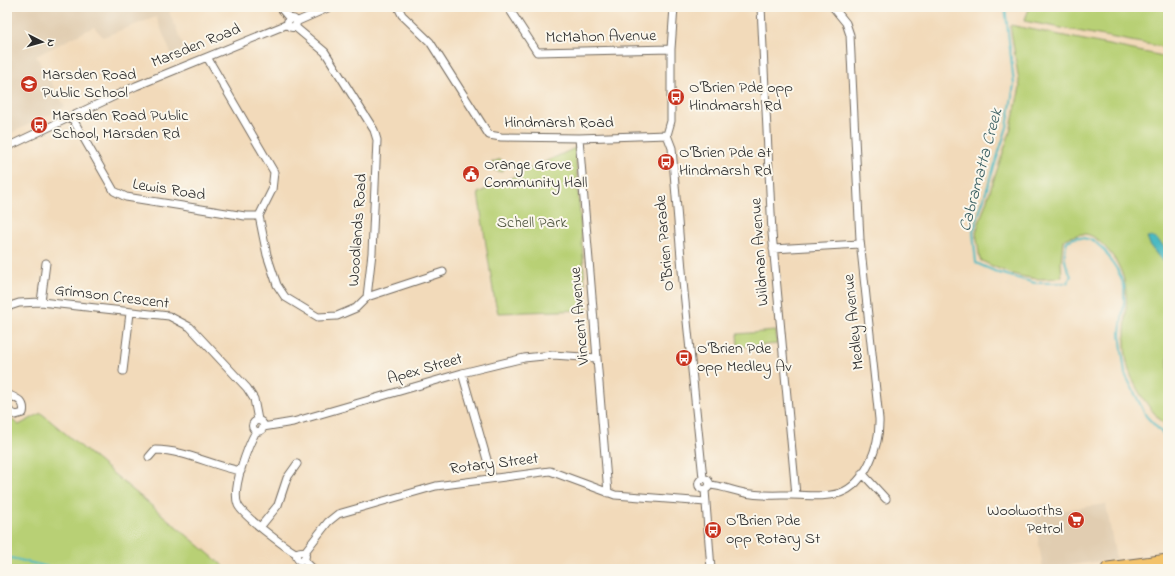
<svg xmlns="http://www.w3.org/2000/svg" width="1175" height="576" viewBox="0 0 1175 576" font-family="'Indie Flower',sans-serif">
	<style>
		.built { fill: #e1cdb1 }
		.green { fill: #b8d075; stroke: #727e50 }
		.water { fill: #4cbac2; stroke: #3c7276 }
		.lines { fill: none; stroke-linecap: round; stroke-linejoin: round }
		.stream { stroke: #4cbac2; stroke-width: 2 }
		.street-casing { stroke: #71685d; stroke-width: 9 }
		.highway-casing { stroke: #71685d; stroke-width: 15 }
		.street { stroke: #fff; stroke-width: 7 }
		.highway { stroke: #f3c26a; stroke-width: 13 }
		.labels { text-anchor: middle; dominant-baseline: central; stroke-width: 4; stroke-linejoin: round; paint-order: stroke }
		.street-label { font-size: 16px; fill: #2b2b2b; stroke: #fbf7ec }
		.poi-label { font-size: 16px; fill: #2b2b2b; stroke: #fbf7ec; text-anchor: start }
		.park-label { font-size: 16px; fill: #4e543e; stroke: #fbf7ec }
		.water-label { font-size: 17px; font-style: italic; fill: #375d60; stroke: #fbf7ec }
	</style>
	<rect width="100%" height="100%" fill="#fbf7ec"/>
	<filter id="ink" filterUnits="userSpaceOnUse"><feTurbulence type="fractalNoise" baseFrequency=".025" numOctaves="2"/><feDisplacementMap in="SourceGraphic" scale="8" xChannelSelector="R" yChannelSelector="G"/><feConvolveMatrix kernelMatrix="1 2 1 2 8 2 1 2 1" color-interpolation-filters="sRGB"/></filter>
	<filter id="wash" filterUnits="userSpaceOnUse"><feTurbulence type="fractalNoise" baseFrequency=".012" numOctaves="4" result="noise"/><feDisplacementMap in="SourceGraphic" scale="16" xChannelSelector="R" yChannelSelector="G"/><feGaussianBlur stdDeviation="0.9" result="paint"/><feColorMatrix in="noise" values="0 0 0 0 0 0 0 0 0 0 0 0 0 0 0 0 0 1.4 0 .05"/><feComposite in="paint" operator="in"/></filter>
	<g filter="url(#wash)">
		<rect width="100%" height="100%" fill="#f2daba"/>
		<path class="built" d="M7,7H181L169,12L186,51L190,52L170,60L172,56L156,17L103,37L94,27L36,56L65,107L7,135Z
			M1106,504L1116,559L1043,569L1034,514Z"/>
		<path class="green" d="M1030,7H1168V48L1024,21Z
			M1010,25L1168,57V428C1151,411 1135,391 1128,367C1117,322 1142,287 1106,248C1090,231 1084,231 1063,240L1061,263L1062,277C1031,283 1008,274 980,260L976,232L1010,132L1020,87Z
			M575,148L587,310L498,313L494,296L478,193Z
			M501,159L504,168L502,172L493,170L492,162Z
			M776,331L777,344L738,347L737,334Z
			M41,413L227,569H7V416L19,425Z"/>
		<path class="water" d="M1147,237C1160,236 1168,251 1168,261H1162L1151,247Z"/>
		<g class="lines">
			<path class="stream" d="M1005,7L1014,84L1007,127L973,232L976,263L999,273L1035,283H1067L1071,276C1064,263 1063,255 1067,241L1077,237L1093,240L1105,251L1118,271L1124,286V303L1120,333L1125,374L1146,416L1168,439
				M7,557L57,569"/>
		</g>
	</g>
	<g filter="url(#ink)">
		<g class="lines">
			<g class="street-casing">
				<path id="street" d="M280,7L290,19
					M398,7L402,15L430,42L489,135L501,137L579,138L667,135
					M508,7L537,52L671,49
					M674,7L671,49V121L667,135L672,148L683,282L703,478
					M761,7L772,233L796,495
					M287.5 23a4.5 4.5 0 1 1 9 0a4.5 4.5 0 1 1-9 0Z
					M296,22L330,7
					M207,57L274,172L272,190L259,216L267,255L277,285L285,297L318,317L337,316L356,308L367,297L372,253L377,140L374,130L325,52L294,26
					M71,116L114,191L126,197L245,216H259
					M579,138L608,493
					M7,147L136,86L288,24
					M773,249L860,244
					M367,297L443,272
					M41,302L46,263
					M7,307L19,303L41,302L169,316L190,327L247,388L254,399L258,420
					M123,371L130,313
					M462,373L492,477
					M7,394C16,398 26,401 23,413L16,415L10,412L7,407
					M252.5 426a5.5 5.5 0 1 1 11 0a5.5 5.5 0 1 1-11 0Z
					M263,427L293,422L462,373L524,358L553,355L597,358
					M256,431C248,446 231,489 238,505C243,516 285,547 297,554
					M149,457L155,450C186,450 212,466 241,471
					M862,473L886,499
					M698.5 484a5.5 5.5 0 1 1 11 0a5.5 5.5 0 1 1-11 0Z
					M710,485C724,486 738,493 752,494C764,496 778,495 791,495C807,495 824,498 840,493C866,484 880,445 879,419L860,240L850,35L846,23L833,7
					M705,490L711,569
					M261,526L278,505L287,478L297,464
					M296.5 556a4.5 4.5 0 1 1 9 0a4.5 4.5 0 1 1-9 0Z
					M304,553L328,522L338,514L436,486L550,471L615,495L706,502
					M304,560L313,569"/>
			</g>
			<g class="highway-casing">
				<path id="highway" d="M1108,569L1168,561"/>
			</g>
			<use href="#street" class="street"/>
			<use href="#highway" class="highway"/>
		</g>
	</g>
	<defs>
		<g id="school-disc" transform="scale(0.9)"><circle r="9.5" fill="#c8321e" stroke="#fbf7ec"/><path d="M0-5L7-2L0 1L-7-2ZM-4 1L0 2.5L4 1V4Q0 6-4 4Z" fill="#fff"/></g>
		<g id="bus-disc" transform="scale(0.9)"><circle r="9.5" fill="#c8321e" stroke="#fbf7ec"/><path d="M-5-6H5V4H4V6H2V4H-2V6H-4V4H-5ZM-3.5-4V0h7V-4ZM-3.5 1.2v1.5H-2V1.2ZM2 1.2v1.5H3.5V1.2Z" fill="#fff"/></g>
		<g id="civic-disc" transform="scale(0.9)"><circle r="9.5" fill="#c8321e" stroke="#fbf7ec"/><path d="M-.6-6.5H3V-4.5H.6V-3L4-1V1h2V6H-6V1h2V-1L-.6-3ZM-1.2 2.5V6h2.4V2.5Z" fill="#fff"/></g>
		<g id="supermarket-disc" transform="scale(0.9)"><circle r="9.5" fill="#c8321e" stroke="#fbf7ec"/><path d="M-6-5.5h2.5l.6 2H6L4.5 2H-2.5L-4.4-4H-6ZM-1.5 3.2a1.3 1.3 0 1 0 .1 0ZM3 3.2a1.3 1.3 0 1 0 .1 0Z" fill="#fff"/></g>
	</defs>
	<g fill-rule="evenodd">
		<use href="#school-disc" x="29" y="84"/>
		<use href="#bus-disc" x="676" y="97"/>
		<use href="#bus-disc" x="39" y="125"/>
		<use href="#bus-disc" x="666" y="162"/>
		<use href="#civic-disc" x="471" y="174"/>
		<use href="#bus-disc" x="684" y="358"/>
		<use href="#supermarket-disc" x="1076" y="520"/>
		<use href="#bus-disc" x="713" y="530"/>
	</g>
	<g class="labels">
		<g class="street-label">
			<text transform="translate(601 37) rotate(-1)">McMahon Avenue</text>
			<text transform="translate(196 46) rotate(-22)">Marsden Road</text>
			<text x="559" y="123">Hindmarsh Road</text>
			<text transform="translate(169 190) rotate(9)">Lewis Road</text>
			<text transform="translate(358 230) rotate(-86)">Woodlands Road</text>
			<text transform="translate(665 243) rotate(-95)">O'Brien Parade</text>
			<text transform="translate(760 252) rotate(-94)">Wildman Avenue</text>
			<text transform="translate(112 297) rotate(7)">Grimson Crescent</text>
			<text transform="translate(580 316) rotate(-95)">Vincent Avenue</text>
			<text transform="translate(854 322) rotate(-96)">Medley Avenue</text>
			<text transform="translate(425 369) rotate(-16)">Apex Street</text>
			<text transform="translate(494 464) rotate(-7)">Rotary Street</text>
		</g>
		<g class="poi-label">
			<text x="42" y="75">Marsden Road<tspan x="42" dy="18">Public School</tspan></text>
			<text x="689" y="88">O'Brien Pde opp<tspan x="689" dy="18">Hindmarsh Rd</tspan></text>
			<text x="52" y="116">Marsden Road Public<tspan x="52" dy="18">School, Marsden Rd</tspan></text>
			<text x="679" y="153">O'Brien Pde at<tspan x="679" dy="18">Hindmarsh Rd</tspan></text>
			<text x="484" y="165">Orange Grove<tspan x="484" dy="18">Community Hall</tspan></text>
			<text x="697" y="349">O'Brien Pde<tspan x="697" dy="18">opp Medley Av</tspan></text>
			<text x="1063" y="511" text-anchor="end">Woolworths<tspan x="1063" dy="18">Petrol</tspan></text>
			<text x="726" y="521">O'Brien Pde<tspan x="726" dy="18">opp Rotary St</tspan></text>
		</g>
		<g class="park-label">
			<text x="532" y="223">Schell Park</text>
		</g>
		<g class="water-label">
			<text transform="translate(981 170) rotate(-75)">Cabramatta Creek</text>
		</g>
	</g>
	<rect width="1175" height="576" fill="none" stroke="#fbf7ec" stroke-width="24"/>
	<g transform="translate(42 42) rotate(96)" stroke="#fbf7ec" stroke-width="3" paint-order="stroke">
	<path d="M0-3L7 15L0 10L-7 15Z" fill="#2b2b2b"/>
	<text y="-6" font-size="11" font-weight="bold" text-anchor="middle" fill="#2b2b2b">N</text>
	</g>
</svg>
